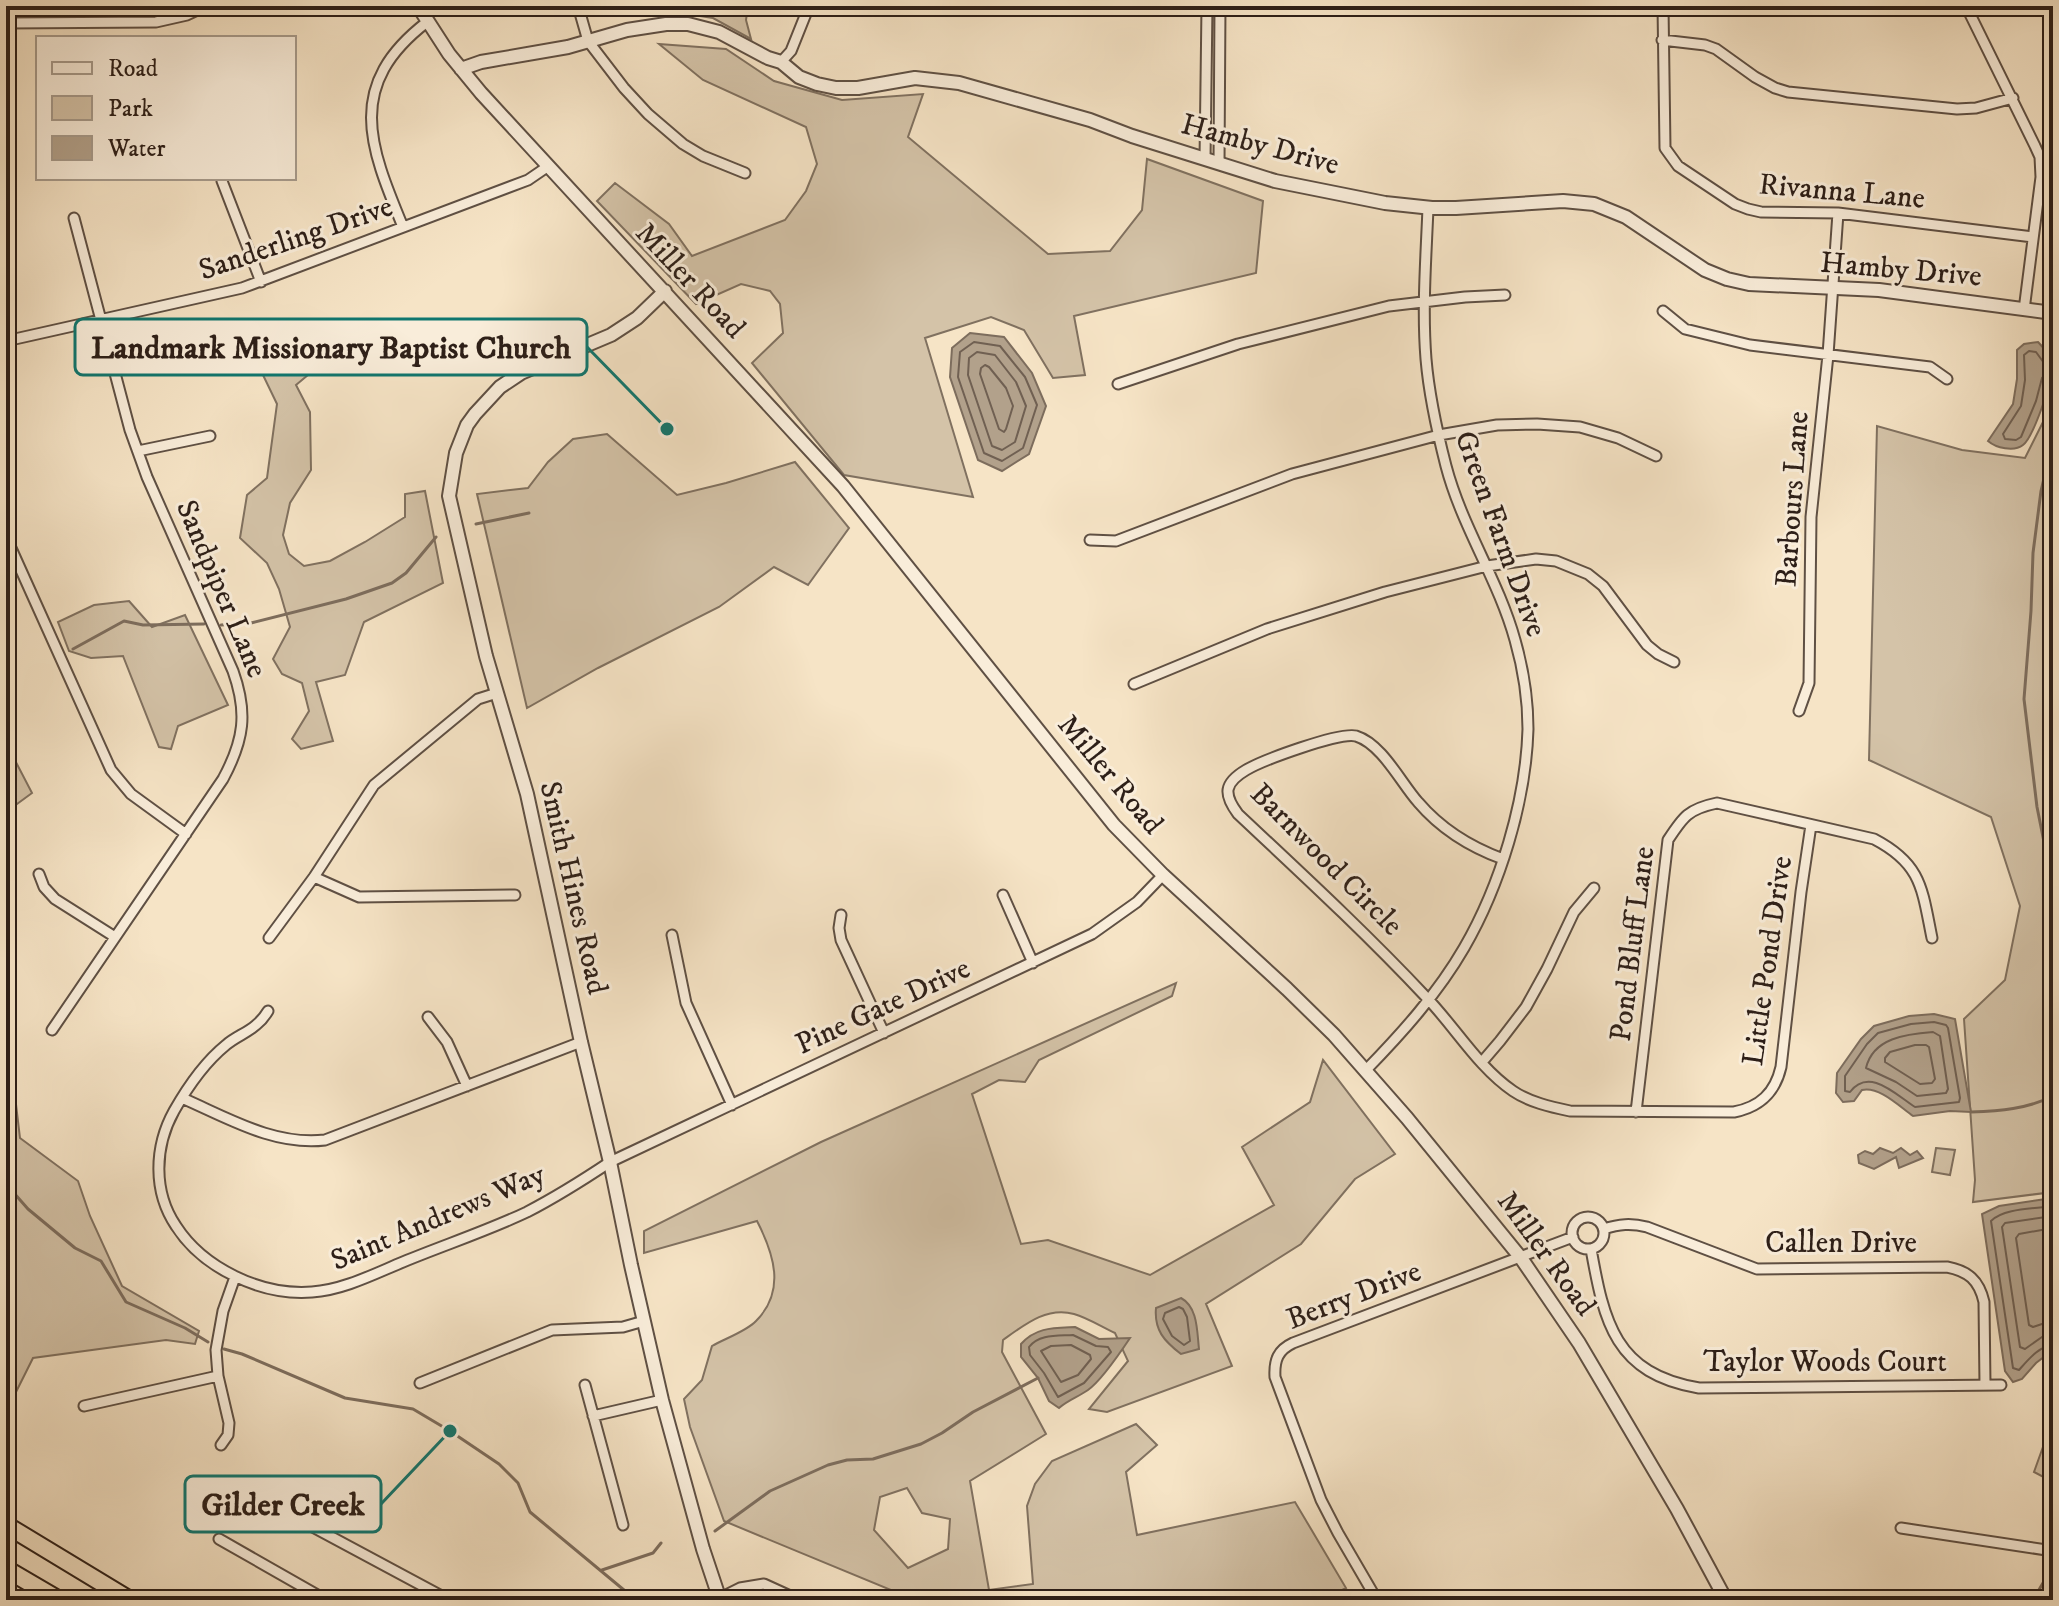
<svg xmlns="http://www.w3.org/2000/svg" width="2059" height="1606" viewBox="0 0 2059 1606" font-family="'IM FELL DW Pica',serif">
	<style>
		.green { fill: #d4c3a8; stroke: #807160; stroke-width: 2; fill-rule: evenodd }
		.water { fill: #b2a18b; stroke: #7d6d5d; stroke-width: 2 }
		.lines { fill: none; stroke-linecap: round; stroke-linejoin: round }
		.shore { stroke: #706052; stroke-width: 2 }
		.stream { stroke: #7d6d5d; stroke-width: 3 }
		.minor-casing { stroke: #5f5044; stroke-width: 13 }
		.tertiary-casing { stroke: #5f5044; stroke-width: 16 }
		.motorway-casing { stroke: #2d1f18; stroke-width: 20 }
		.minor { stroke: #f9edda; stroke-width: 9 }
		.tertiary { stroke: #f9edda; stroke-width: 12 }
		.motorway { stroke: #f6e4c6; stroke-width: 16 }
		.labels { text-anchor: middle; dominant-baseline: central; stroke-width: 6; stroke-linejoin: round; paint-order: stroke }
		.street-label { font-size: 30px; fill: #2d1f18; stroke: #f9edda }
		.leader { fill: none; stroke: #0f766e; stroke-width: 3 }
		.callout-dot { fill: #0f766e; stroke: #f9edda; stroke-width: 3 }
		.callout { fill: #f9edda; stroke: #0f766e; stroke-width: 3 }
		.callout-label { font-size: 32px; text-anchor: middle; font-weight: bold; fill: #2d1f18 }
	</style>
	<rect width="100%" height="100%" fill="#f6e4c6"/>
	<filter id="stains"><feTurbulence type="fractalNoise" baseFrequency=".0025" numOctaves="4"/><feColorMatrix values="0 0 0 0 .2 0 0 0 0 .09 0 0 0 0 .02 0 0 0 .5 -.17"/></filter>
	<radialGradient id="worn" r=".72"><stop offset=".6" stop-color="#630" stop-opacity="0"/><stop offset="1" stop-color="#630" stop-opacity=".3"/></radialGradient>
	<path class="green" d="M639,6H748L746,20L751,39L713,18L680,13L640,16Z
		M659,44L726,49L774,81L842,100L923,94L908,137L1048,254L1110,251L1142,210L1147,159L1263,201L1256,273L1074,316L1085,375L1053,378L1024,330L991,317L925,338L973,497L844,475L752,363L783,333L780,304L770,291L741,284L696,304L597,201L615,183L669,224L692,256L785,220L806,191L817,164L806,127L703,80Z
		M353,329L366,349L320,365L296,385L310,412L311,470L290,503L283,535L289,554L304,566L330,561L365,542L405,517V494L425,491L443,583L364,622L345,675L316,682L333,741L301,749L292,739L309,711L302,683L282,674L273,659L290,627L279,589L267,563L240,538L247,495L267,478L277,404L263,375L239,361V348L279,345Z
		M2053,402V553L2044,678L2053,718V1192L1973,1202L1975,1180L1964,1019L2005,980L2020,906L1991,817L1869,760L1877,426L1962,450L2025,458Z
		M607,434L677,495L726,483L795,462L849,528L808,585L774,567L719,607L598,668L527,708L477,494L528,488L548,462L573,439Z
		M129,601L152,627L185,615L228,705L178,726L171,749L159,747L123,656L91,658L69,651L58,622L94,605Z
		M6,743L32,793L6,812Z
		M1176,983L1172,996L1039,1060L1025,1082L999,1080L972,1094L1021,1244L1048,1240L1150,1275L1274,1205L1242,1147L1310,1102L1323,1060L1395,1154L1355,1179L1301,1244L1206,1304L1232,1366L1107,1412L1089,1409L1128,1361L1115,1333C1102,1327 1088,1318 1074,1314C1047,1306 1024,1325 1003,1340L1002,1352L1046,1434L970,1481L989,1590L1033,1584L1027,1506L1035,1484L1052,1461L1136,1424L1157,1445L1126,1472L1137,1535L1295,1502L1346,1588L1324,1600H915L724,1521L690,1427L684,1399L702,1380L712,1346C724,1339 747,1331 756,1321C786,1291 774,1254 757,1221L644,1253V1231L821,1142ZM907,1488L922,1513L950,1519L948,1549L908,1568L874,1530L880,1497Z
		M6,1086L15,1096L20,1138L78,1181L90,1216L122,1286L199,1331L195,1344L166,1340L33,1358L6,1412Z
		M1936,1148L1955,1150L1950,1175L1932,1172Z
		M2053,1419V1482L2034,1472Z"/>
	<path class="water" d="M970,333L1004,337L1032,373L1046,406L1029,454L1002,471L978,460L950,377L952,348Z
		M2038,342C2045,349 2053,358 2052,369C2052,382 2033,438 2023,445C2014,452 1996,448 1988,441L2013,404L2017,379V350L2024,344Z
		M1934,1014L1955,1019L1971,1112L1950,1111L1913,1116C1899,1106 1879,1086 1862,1090L1854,1101L1843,1102L1836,1093L1837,1073L1861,1039L1874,1026L1909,1016Z
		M1880,1148L1893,1153L1901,1148L1910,1155L1917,1151L1923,1158L1899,1168L1896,1157L1874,1169L1859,1163L1858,1155L1865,1151L1873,1154Z
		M2053,1198V1350L2036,1363L2022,1379L2013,1382L2005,1371L1982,1214L1999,1206Z
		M1181,1298C1198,1307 1197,1332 1199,1349L1181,1354C1164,1341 1154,1330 1156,1308Z
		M1075,1327L1099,1339L1130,1338C1120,1353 1102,1380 1088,1390C1078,1397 1068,1400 1059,1408L1049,1401L1038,1378L1021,1357V1344C1036,1327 1054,1328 1075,1327Z"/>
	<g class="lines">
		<path class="shore" d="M974,342L1000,346L1025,377L1037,405L1023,448L1002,461L984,453L958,377L960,352Z
			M2029,351L2036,352L2044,363L2049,367L2050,370L2042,378L2036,401L2021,437L2016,440L2005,439L2003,434L2021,406L2025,380L2024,355Z
			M977,352L995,355L1016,382L1026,406L1015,442L1002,450L992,446L968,375L969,358Z
			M985,365L989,367L1006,388L1013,406L1006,429L1004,432L999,429L980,374L981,368Z
			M1934,1022L1946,1025L1948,1028L1960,1098L1959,1102L1915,1107C1895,1094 1869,1067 1850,1092L1845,1091V1076L1867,1044L1878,1033L1911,1024Z
			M1933,1032L1940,1036L1948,1089L1946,1093L1917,1096L1896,1082L1866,1068C1873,1038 1906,1034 1933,1032Z
			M1915,1045H1926L1929,1047L1935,1079L1932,1083L1920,1084L1885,1062V1058L1890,1052Z
			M2053,1206C2034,1209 2004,1208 1991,1221L2013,1368L2019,1370C2028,1360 2039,1346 2053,1345
			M2053,1216L2005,1223L2002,1227L2020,1347L2025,1349L2042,1337L2053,1335
			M2053,1228L2019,1234L2016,1238L2029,1325L2033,1327L2042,1324L2053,1323
			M1179,1307L1183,1309L1187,1317L1190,1341L1184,1345L1172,1336L1163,1319L1165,1313Z
			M1073,1335L1096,1346L1108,1347L1111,1352L1084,1383L1058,1397L1044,1373L1030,1355L1029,1347C1039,1334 1057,1336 1073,1335Z
			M1071,1345L1090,1355L1091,1359L1078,1375L1061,1382L1041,1351L1051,1346Z"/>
		<path class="stream" d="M2053,440L2041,491L2033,553L2031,611L2024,699L2037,807L2053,887
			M476,524L529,513
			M221,625L251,623L346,599L392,583L406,573L436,537
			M73,649L124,621L143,625L204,624
			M1971,1112C2000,1111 2027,1109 2053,1096
			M6,1184L28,1209L75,1248L101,1261L126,1302L185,1328L208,1342
			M6,1277V1313
			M224,1349L242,1354L345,1398L413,1409L450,1431L499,1464L518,1483L530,1512L636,1600
			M715,1531L770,1491L828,1465L847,1460L873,1459L921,1444L942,1433L973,1412L1038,1378
			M602,1570L653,1553L661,1543
			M2033,1600L2053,1566"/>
		<g class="minor-casing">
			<path id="minor" d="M578,6L588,41L624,88L648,114L683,144L703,156L745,173
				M1663,6L1665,148L1678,166L1735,204L1748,209L1761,212L1838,213L2033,237
				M1966,6L2035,146L2040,157L2041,177L2024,310
				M6,23L156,22L187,15L206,6
				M1662,40L1705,45L1716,49L1755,77L1775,88L1788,92L1957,109L1976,108L2013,98
				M781,62L791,51L809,6
				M1205,159L1207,6
				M1219,164L1220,6
				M222,181L261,282
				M403,227C369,145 345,85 427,22
				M1663,311L1685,329L1750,345L1930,367L1947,379
				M6,341L242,288L528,180L547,167
				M1118,384L1238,344L1389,306L1465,297L1505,295
				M138,451L210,436
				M6,537L111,770L131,794L186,834
				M1090,540L1116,541L1292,474L1439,435L1497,425L1537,424L1580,427L1618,438L1656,456
				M1134,684L1267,629L1385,592L1487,566L1536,559L1556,561L1588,574L1603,586L1647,645L1658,654L1674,662
				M1799,711L1809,683L1811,517L1828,355L1838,213
				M1503,859C1470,847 1441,829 1418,802C1401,783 1382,744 1356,736C1339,732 1263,760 1246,770C1224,783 1223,794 1238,814C1302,874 1366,933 1426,997C1455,1027 1478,1067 1513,1091C1529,1102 1551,1107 1570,1111L1734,1112C1760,1107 1775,1093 1781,1067L1801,892L1811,825
				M39,874L44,887L55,899L115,937
				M314,877L359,897L515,895
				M1003,895L1033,963
				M841,915L839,928L841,940L884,1033
				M672,935L686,1003L732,1105
				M269,938L314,877L374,785L478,699L497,693
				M268,1011C265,1016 261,1021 256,1025C247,1033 235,1037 226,1045C205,1062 187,1088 174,1111C154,1147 153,1192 176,1226C203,1268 261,1296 312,1292C343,1290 374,1274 403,1262C444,1245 487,1231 527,1212C556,1197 583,1180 610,1162L1092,934L1137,902L1163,875
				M428,1017L447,1042L467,1086
				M52,1030L223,779C244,740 248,713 233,671L147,477L130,430L74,218
				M1482,1062L1500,1041L1526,1007L1547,969L1574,912L1594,888
				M1366,1070C1402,1033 1438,993 1464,948C1500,886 1526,801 1528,729C1528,700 1523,668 1515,640C1498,579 1462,527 1446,466C1437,431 1429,395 1426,359C1422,309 1426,258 1428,208
				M182,1098C228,1118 274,1146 325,1140L581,1042
				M1636,1112L1668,840C1683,817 1688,809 1717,803L1874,839C1922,864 1922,889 1932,938
				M1572 1233a16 16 0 1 1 32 0a16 16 0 1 1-32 0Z
				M1604,1229C1619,1224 1631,1223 1647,1227L1757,1269L1947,1267C1968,1271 1979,1280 1984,1302L1985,1385
				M1591,1249C1604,1322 1615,1374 1699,1388L2001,1385
				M420,1383L552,1330L623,1327L644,1321
				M585,1385L623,1525
				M84,1406L218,1376
				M593,1416L662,1400
				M221,1445L228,1435L229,1423L218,1376L216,1350L223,1311L235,1277
				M283,1511L449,1600
				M1901,1528L2053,1551
				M219,1539L326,1600
				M720,1598L740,1588L764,1584L799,1600
				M1377,1600L1338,1533L1321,1500L1275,1377C1274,1360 1278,1350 1293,1343L1573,1237"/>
		</g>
		<g class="tertiary-casing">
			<path id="tertiary" d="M418,6L449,54L481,93L843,486L1114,825L1163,875L1287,989L1334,1035L1407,1118L1521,1258L1579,1343L1677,1509L1726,1600
				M461,69L481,62L568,47L627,30L666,24H688L719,32L768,58L781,62L799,77L817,84L836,88H858L915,78L959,83L1090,120L1132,136L1275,181L1385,203L1432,208H1456L1563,201L1594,204L1626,217L1705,270L1727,279L1749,284L1879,290L2053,313
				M665,291L637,318L611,335L521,373L500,387L475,414L467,425L456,453L449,496L486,656L527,794L581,1042L610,1162L631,1265L662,1400L703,1549L720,1600"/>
		</g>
		<g class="motorway-casing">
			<path id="motorway" d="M6,1525L130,1600
				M6,1569L59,1600"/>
		</g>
		<use href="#minor" class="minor"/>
		<use href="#tertiary" class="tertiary"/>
		<use href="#motorway" class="motorway"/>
	</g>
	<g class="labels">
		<g class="street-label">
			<text transform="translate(1260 145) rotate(15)">Hamby Drive</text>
			<text transform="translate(1842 192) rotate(5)">Rivanna Lane</text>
			<text transform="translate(296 239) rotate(-19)">Sanderling Drive</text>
			<text transform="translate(1901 270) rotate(5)">Hamby Drive</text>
			<text transform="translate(690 281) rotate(47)">Miller Road</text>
			<text transform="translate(1793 499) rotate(-86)">Barbours Lane</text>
			<text transform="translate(1500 534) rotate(70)">Green Farm Drive</text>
			<text transform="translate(221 589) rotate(67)">Sandpiper Lane</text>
			<text transform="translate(1110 775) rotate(50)">Miller Road</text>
			<text transform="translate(1326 860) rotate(45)">Barnwood Circle</text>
			<text transform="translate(573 888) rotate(77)">Smith Hines Road</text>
			<text transform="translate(1633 944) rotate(-83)">Pond Bluff Lane</text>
			<text transform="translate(1768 961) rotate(-82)">Little Pond Drive</text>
			<text transform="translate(883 1007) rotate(-25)">Pine Gate Drive</text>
			<text transform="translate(438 1218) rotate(-23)">Saint Andrews Way</text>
			<text x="1841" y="1243">Callen Drive</text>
			<text transform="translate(1546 1254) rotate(54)">Miller Road</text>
			<text transform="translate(1354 1296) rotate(-21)">Berry Drive</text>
			<text x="1825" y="1362">Taylor Woods Court</text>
		</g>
	</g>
	<path class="leader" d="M667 429L587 347M450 1431L381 1504"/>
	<g class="callout-dot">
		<circle cx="667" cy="429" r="8"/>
		<circle cx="450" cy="1431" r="8"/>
	</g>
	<g class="callout">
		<rect x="75" y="319" width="512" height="56" rx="8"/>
		<rect x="185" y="1476" width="196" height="56" rx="8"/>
	</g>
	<g class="callout-label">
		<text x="331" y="358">Landmark Missionary Baptist Church</text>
		<text x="283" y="1515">Gilder Creek</text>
	</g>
	<rect width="2059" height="1606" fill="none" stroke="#f6e4c6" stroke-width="32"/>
	<rect x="8" y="8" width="2043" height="1590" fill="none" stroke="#2d1f18" stroke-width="4"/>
	<rect x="16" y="16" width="2027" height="1574" fill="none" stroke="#2d1f18" stroke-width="2"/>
	<rect x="36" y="36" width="260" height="144" fill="#f9edda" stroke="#a79b8c" stroke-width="2"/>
	<rect x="52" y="62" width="40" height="12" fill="#f9edda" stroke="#a79b8c" stroke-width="2"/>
	<text x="108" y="76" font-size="24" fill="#2d1f18">Road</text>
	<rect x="52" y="96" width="40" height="24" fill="#d4c3a8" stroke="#a79b8c" stroke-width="2"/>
	<text x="108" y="116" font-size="24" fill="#2d1f18">Park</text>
	<rect x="52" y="136" width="40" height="24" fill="#b2a18b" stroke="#a79b8c" stroke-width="2"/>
	<text x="108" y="156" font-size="24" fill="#2d1f18">Water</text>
	<rect width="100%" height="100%" filter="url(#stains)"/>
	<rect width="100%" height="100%" fill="url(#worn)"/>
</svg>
